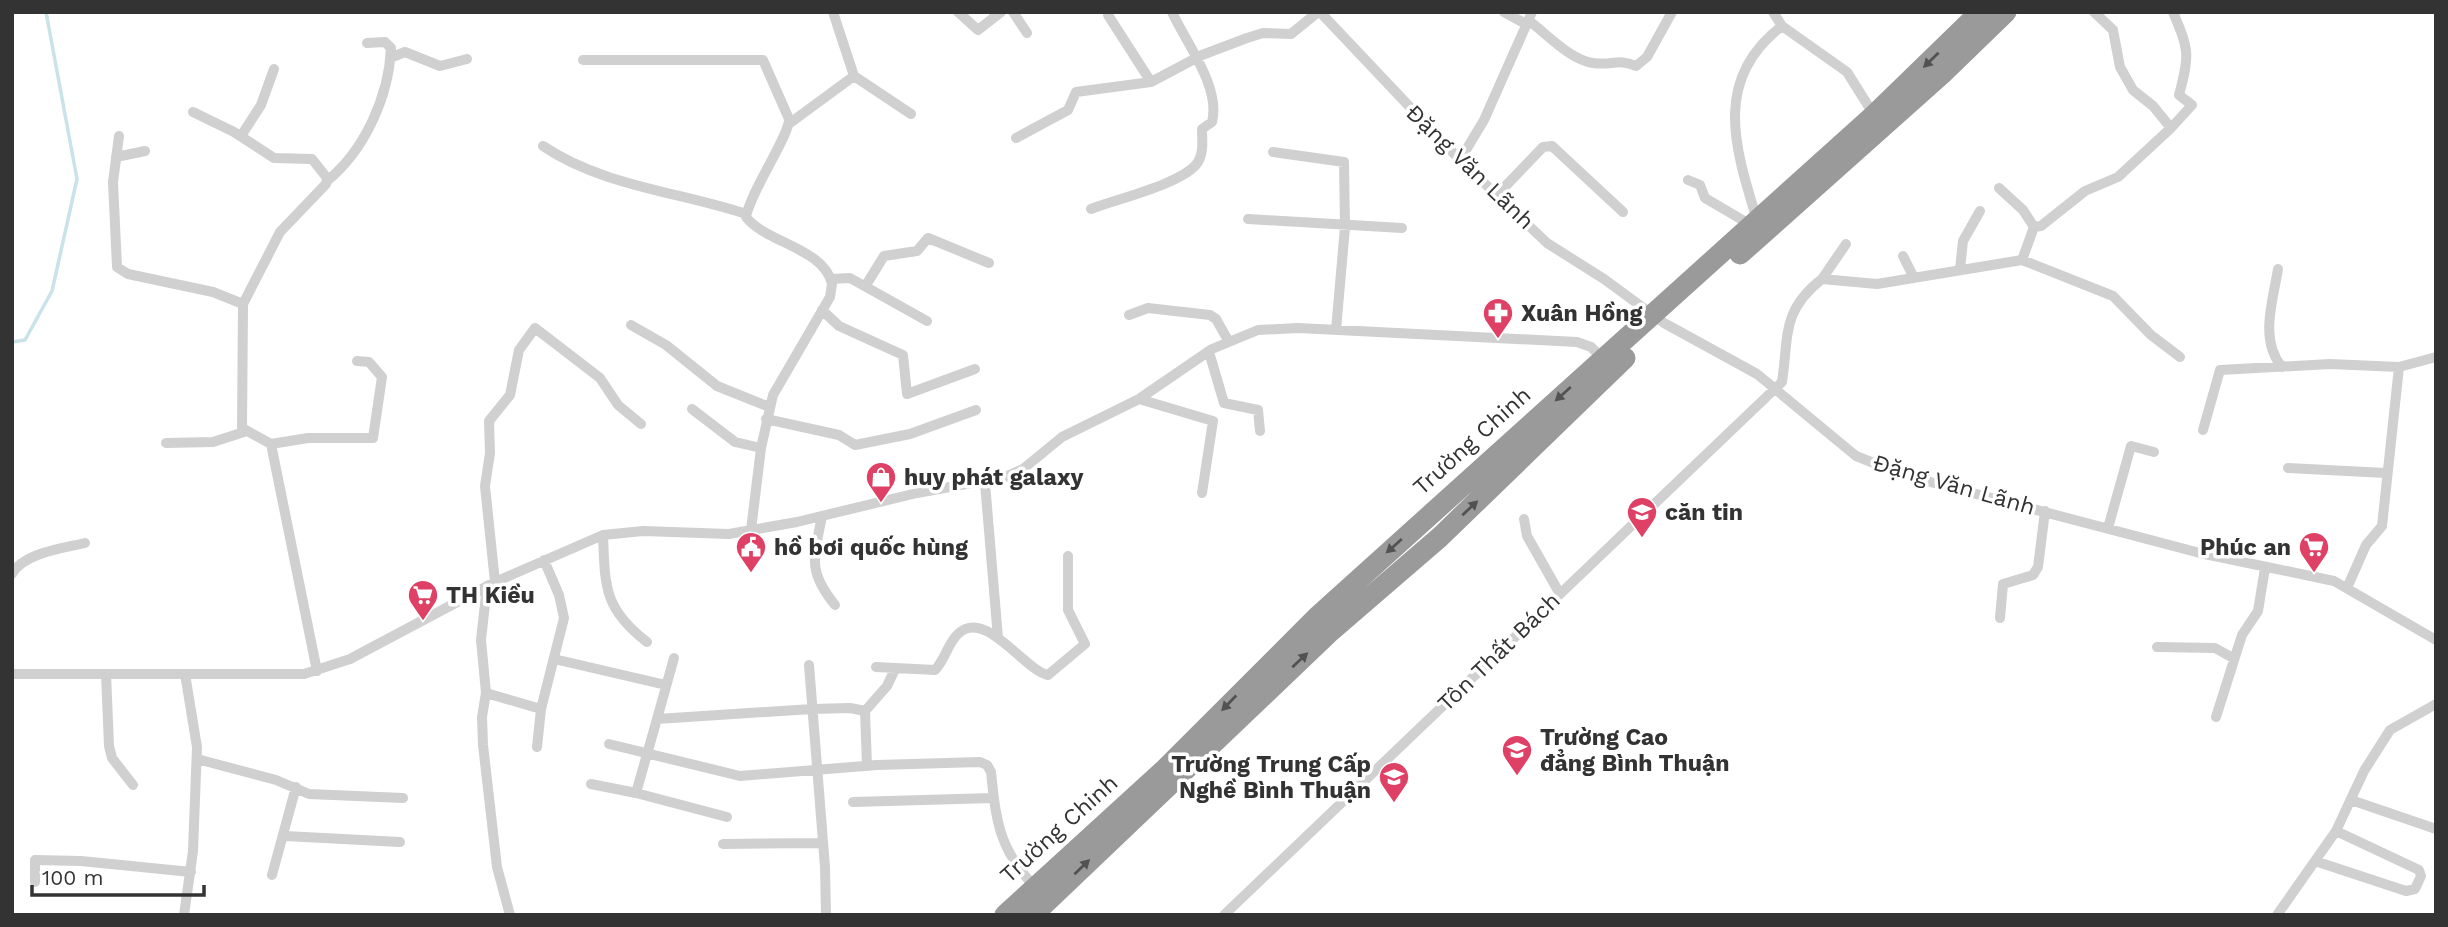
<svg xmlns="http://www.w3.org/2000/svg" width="2448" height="927" viewBox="0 0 2448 927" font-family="'Work Sans',sans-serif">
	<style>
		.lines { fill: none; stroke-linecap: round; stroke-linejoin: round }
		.stream { stroke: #cae2e9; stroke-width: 3.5 }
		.street { stroke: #d0d0d0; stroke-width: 10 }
		.highway { stroke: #9a9a9a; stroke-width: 21 }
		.oneway { fill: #525252 }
		.labels { text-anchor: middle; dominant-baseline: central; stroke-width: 7; stroke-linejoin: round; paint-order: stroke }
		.street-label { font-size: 23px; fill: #333; stroke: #fff }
		.poi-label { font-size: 23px; font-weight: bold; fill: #333; stroke: #fff; text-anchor: start }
	</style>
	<rect width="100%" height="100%" fill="#fff"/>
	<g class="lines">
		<path class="stream" d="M12,342L25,340L52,291L77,179L46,12"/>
		<path class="street" d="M833,12L854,76
			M958,12L978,30L1001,12
			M1013,12L1027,33
			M1320,12L1460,160L1547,243L1604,279L1664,323L1757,374L1856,456L1904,475L2200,553L2334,581L2436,640
			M1504,12L1526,24
			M1108,15L1151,82
			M1528,20C1546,33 1570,60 1593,63C1611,66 1618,58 1636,66L1647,57L1672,12
			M1782,26L1847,72L1874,115
			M390,58L405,52L440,66L467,59
			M583,60H763L789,119C790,135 751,190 746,217C766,243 824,248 832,284L830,297L773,395L761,448L751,530
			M193,112L234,132L274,158L312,159L327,178L326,184L280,232L243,304L242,428L271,444L317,671
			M790,123L854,76L911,114
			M2171,128L2192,105L2179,95C2190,54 2189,50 2173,12
			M119,136L113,182L117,267L128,274L213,292L243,304
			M241,136L261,105L274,69
			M1016,138L1068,110L1076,92L1151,82L1202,55L1247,38L1263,33L1291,34L1318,12
			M543,146C602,186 680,192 746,214
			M1273,152L1344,162L1345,227L1336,330
			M116,157L145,151
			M1460,160L1484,120L1532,12
			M1688,180L1700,185L1705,198L1751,225
			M327,181C365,150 389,96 391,48L385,42L367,43
			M1999,188L2023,210L2034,227
			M1497,195L1543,147L1552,146L1623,212
			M1091,209C1117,199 1185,183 1198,162C1204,152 1202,140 1202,129L1212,122C1221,87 1186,43 1172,12
			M1248,219L1402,228
			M1757,220C1735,148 1712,79 1782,26L1773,12
			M1903,256L1914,278
			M2022,260L2034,227L2041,226L2085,191L2118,177L2171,128L2153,106L2133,90L2120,67L2113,30L2094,12
			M1960,269L1963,241L1980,211
			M2278,269C2273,301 2259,340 2282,367
			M831,279L850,278L927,321
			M1822,279L1846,244
			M866,285L884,256L917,251L928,238L989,263
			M822,310L839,326L903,355L907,394L975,369
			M1129,315L1148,308L1210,315L1216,319L1229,342
			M631,325L666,345L717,386L769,407
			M1209,352L1224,403L1258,410L1260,431
			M1139,399L1213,421L1202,493
			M692,409L735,442L761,448
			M766,419L839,435L855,445L910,434L976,410
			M2203,430L2220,370L2330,364L2399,367L2436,357
			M166,443L213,442L244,432
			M271,444L308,438H373L382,377L369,362L357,361
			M2288,468L2386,473
			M985,483L998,638
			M822,516C814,558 807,570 835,605
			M1524,519L1527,536L1560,594
			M2108,528L2131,446L2154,452
			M603,535C605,587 604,609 647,642
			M12,574C23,553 64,548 85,543
			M495,582L485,486L490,453L489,421L510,395L519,350L535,328L600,378L618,405L641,424
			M487,586L481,640L486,693L482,717L483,745L497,867L510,915
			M2347,588L2366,545L2382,526L2399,367
			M2000,618L2003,584L2033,575L2038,567L2045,511
			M2157,647L2215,648L2233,658
			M554,659L666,685
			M809,665L825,867L826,915
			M876,667L935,670C945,660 948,642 959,633C986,609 1024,670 1048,675L1085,644L1068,610V556
			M12,674H304L350,659L495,582L603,535L643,531L729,534L797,522L917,493L1005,477L1023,469L1062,437L1139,399L1212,349L1258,330L1298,328L1577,342L1591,347L1604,360
			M106,674L109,746L112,758L133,785
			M486,693L541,709L564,618L559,595L544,560
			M2216,717L2242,635L2258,611L2265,568
			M657,719L674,658
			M609,744L740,776L877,765L980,762L987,765L991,772C996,821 999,849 1034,886
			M537,747L541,709
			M197,759L276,780L309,794L403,798
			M867,766L865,711L887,686L895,669
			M591,784L636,793L657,719L812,709L850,708L865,711
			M636,793L727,817
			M2351,800L2436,829
			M853,802L993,798
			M285,836L400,842
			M723,844L823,843
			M2315,861L2406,891L2415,889L2421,876L2419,870L2336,831
			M272,875L296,787
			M35,882V860L81,861L191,872
			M184,915L193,851L197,747L185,674
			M1224,915L1782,382C1789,336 1781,311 1822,279L1877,284L2022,260L2113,296L2151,335L2180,357
			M2277,915L2336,831L2364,771L2390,730L2436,704"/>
		<path class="highway" d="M1740,254L1942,74L2006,12
			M1005,915L1165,769L1318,616L1874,115L1980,12
			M1033,915L1331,631L1440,537L1625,358"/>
	</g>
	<defs><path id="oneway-solid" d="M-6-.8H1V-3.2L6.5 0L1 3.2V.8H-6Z" transform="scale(1.75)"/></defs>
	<g class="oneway">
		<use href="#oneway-solid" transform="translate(1931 60) rotate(136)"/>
		<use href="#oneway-solid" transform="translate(1563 394) rotate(138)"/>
		<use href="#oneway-solid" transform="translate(1470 508) rotate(-43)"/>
		<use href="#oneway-solid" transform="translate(1394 546) rotate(138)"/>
		<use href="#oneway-solid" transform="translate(1300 660) rotate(-43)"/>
		<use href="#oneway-solid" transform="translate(1229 703) rotate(134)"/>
		<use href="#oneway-solid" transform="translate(1082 867) rotate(-44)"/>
	</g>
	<defs>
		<g id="pharmacy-pin" transform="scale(1.575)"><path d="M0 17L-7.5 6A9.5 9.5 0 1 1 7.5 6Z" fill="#de4165" stroke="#fff"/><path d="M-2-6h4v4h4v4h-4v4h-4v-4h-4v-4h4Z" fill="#fff"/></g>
		<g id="shop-pin" transform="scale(1.575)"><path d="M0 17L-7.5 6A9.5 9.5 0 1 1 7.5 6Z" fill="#de4165" stroke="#fff"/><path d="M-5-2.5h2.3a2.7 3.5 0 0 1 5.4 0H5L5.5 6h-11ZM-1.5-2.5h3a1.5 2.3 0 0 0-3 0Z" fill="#fff"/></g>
		<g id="school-pin" transform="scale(1.575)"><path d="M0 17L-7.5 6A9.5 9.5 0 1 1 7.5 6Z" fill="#de4165" stroke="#fff"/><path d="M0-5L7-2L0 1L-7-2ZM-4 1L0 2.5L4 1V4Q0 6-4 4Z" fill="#fff"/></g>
		<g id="civic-pin" transform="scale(1.575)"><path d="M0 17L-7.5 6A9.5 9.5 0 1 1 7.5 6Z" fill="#de4165" stroke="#fff"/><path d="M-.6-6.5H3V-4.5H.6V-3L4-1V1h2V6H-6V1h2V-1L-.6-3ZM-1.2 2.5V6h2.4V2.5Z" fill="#fff"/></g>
		<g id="supermarket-pin" transform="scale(1.575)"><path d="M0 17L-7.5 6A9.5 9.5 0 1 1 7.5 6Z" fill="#de4165" stroke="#fff"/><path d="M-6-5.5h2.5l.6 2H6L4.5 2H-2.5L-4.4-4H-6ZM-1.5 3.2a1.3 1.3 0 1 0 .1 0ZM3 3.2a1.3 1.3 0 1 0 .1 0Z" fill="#fff"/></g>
		<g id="university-pin" transform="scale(1.575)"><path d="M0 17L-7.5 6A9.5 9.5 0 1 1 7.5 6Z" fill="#de4165" stroke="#fff"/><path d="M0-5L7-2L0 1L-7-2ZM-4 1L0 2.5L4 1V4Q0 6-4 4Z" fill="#fff"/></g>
	</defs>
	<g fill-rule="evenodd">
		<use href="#pharmacy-pin" x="1498" y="313"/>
		<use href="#shop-pin" x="881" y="477"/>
		<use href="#school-pin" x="1642" y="512"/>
		<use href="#civic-pin" x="751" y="547"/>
		<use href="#supermarket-pin" x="2314" y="547"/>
		<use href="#supermarket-pin" x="423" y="595"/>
		<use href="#university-pin" x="1517" y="750"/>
		<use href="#university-pin" x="1394" y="777"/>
	</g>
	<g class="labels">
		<g class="street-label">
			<text transform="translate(1470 167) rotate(44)">Đặng Văn Lãnh</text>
			<text transform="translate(1472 441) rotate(-42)">Trường Chinh</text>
			<text transform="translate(1954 485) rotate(16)">Đặng Văn Lãnh</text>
			<text transform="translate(1499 652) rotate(-44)">Tôn Thất Bách</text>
			<text transform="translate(1059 829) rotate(-42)">Trường Chinh</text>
		</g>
		<g class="poi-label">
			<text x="1521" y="313">Xuân Hồng</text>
			<text x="904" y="477">huy phát galaxy</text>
			<text x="1665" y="512">căn tin</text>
			<text x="774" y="547">hồ bơi quốc hùng</text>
			<text x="2291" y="547" text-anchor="end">Phúc an</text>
			<text x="446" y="595">TH Kiều</text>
			<text x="1540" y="737">Trường Cao<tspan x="1540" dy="26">đẳng Bình Thuận</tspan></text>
			<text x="1371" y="764" text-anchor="end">Trường Trung Cấp<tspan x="1371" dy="26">Nghề Bình Thuận</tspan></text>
		</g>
	</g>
	<rect width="2448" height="927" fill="none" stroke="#333333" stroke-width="28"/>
	<path d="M32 885v10h172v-10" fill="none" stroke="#333333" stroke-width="3.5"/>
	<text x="42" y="885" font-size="21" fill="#333333" stroke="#ffffff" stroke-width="5" paint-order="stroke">100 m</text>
</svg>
